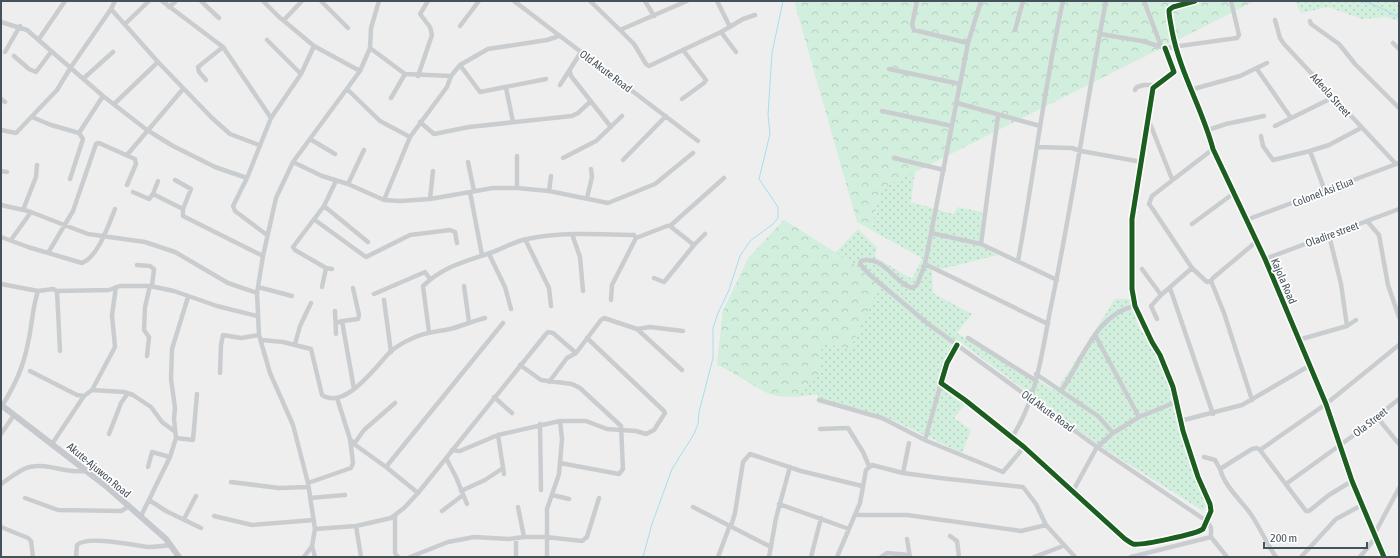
<svg xmlns="http://www.w3.org/2000/svg" width="1400" height="558" viewBox="0 0 1400 558" font-family="'Asap Condensed',sans-serif">
	<style>
		.grass { fill: url(#grass-dots) }
		.forest { fill: url(#forest-crowns) }
		.lines { fill: none; stroke-linecap: round; stroke-linejoin: round }
		.stream { stroke: #a6deed; stroke-width: 1 }
		.minor { stroke: #cacdcf; stroke-width: 4.5 }
		.major { stroke: #c5c9cd; stroke-width: 6 }
		.cycleway-casing { stroke: #fff; stroke-width: 8 }
		.cycleway { stroke: #1b5e20; stroke-width: 5 }
		.labels { text-anchor: middle; dominant-baseline: central; stroke-width: 3.5; stroke-linejoin: round; paint-order: stroke }
		.street-label { font-size: 11px; fill: #45515b; stroke: #fff }
	</style>
	<defs>
		<pattern id="grass-dots" width="8" height="8" patternUnits="userSpaceOnUse"><rect width="8" height="8" fill="#d2efdd"/><path d="M2 2h.1M6 6h.1" fill="none" stroke="#b6cfc0" stroke-width="1.8" stroke-linecap="round"/></pattern>
		<pattern id="forest-crowns" width="20" height="18" patternUnits="userSpaceOnUse"><rect width="20" height="18" fill="#d2efdd"/><path d="M2 6a3 3 0 1 1 6 0M12 15a3 3 0 1 1 6 0" fill="none" stroke="#b6cfc0"/></pattern>
	</defs>
	<rect width="100%" height="100%" fill="#efeeee"/>
	<path class="grass" d="M1295,1H1399V7H1395L1399,9V21L1385,17L1362,19L1328,7L1301,13Z
		M916,164L911,202L953,214L958,207L982,212L980,246L998,255L942,269L926,262L932,270L933,293L972,314L957,333L1056,391L1115,299H1130L1138,325L1160,361L1170,387L1184,442L1206,507L1203,511L1097,444L959,341L940,380L967,402L954,418L971,430L962,453L890,419L817,401L818,394C802,396 783,400 768,393C751,386 735,372 717,365L723,311L749,257L784,220L835,253L858,229L877,248L875,257L912,279L922,258L871,230L881,189Z"/>
	<path class="forest" d="M794,1H1255L881,189L871,230L857,222Z
		M784,220L851,262L880,285L850,349L822,343L820,375L793,397L769,394L730,370L717,365L723,311L749,257Z"/>
	<g class="lines">
		<path class="stream" d="M1360,1L1372,4L1399,17
			M643,557L652,524L672,469L694,434L698,424L699,412L713,358V328L718,313L729,290L740,256L750,241L773,224L778,218V207L759,179L770,134L768,115L772,53L783,1"/>
		<path class="minor" d="M162,1L223,47L271,118
			M201,1L219,18
			M263,1L278,16L314,46L360,71
			M321,1L348,28
			M514,1L698,141
			M590,1L620,30L687,1
			M645,1L654,16
			M717,1L730,27
			M917,1L912,25L914,30L968,43
			M981,1L968,43L925,264L917,285L912,288C894,283 883,254 861,261L860,264L870,275L927,323L1097,447L1208,522L1211,528V537L1227,557
			M1144,1L1161,46
			M1195,1L1173,7L1169,10C1169,17 1171,24 1172,31C1180,73 1202,108 1213,149L1265,259L1326,404L1352,481L1384,557
			M169,7L176,1
			M111,9L158,62L212,118L230,134L259,145
			M284,20L302,1
			M1275,20L1280,38L1284,44L1396,164
			M1310,21L1311,24L1339,44L1355,64L1399,108
			M1,22L27,30L103,96L147,130L173,146L215,167L247,178
			M125,24L149,1
			M460,26L479,1
			M620,30L634,44L646,64L649,66L721,32L743,19L755,15
			M1015,30L1023,1
			M721,32L736,52
			M1100,34L1142,41L1165,48L1237,38L1239,35L1231,1
			M39,39L65,1
			M267,40L301,74
			M1393,43L1399,49
			M370,48L405,74L451,76
			M5,52L20,26
			M14,56L29,69L36,72L51,52
			M460,65L480,92L546,79
			M889,69L960,84
			M1257,69L1291,118
			M570,72L571,76L611,127
			M418,76L432,35L430,27L420,14L428,1
			M84,78L113,52
			M206,80L199,72L198,67L223,47
			M560,85L581,52
			M506,88L513,122
			M347,89L380,121L410,137
			M1135,90L1137,87L1144,85H1155
			M1190,90L1240,76L1267,63
			M391,98L405,74
			M1,99L5,102
			M682,99L704,83L706,80L683,50
			M957,103L1040,126
			M114,104L158,62
			M882,111L952,126
			M32,117L51,125L79,133L83,139L70,179
			M1149,121L1172,179
			M420,122L434,134L469,127L572,116L578,113L591,101
			M1275,126L1332,98
			M1,130L16,133L57,90L71,67L111,9L115,1
			M1208,130L1226,124L1264,116
			M79,133L103,96
			M1261,136L1263,146L1273,160L1310,151
			M310,139L335,154
			M1037,147L1072,148L1081,151L1142,162
			M1213,149L1152,196L1149,204L1152,208L1192,268L1207,282L1211,281L1213,278L1256,242
			M127,155L183,89
			M517,156V188
			M563,158L596,141L622,116
			M894,158L944,170
			M623,160L666,116
			M293,162L322,176L348,184L384,200L400,201L430,199L493,188H517L549,191L608,203L655,184L693,153
			M468,162L474,191
			M1,171L7,172
			M175,180L191,189L183,209V216L263,256
			M348,184L364,150
			M549,191L551,176
			M1325,191L1310,151L1329,145L1361,128
			M133,192L149,199L153,194L183,209
			M470,192L482,255
			M153,194L158,181
			M587,198L592,177L591,169
			M430,199L433,171
			M384,200L410,137L447,87L451,76L460,65L488,49L547,40L559,36
			M1,205L28,211L88,234L145,242L175,252L228,283L257,293
			M324,206L368,242
			M23,210L36,177L37,165
			M315,220L366,257L410,235L450,230L455,232L457,243
			M1246,220L1399,163
			M1367,221L1379,235L1388,285L1399,317
			M1192,224L1234,193
			M670,226L694,245
			M931,233L981,244L1057,280
			M572,234L580,257L583,291
			M267,235L235,211L233,206L247,178L271,118L301,74L314,46
			M1329,235L1341,284L1347,326
			M1,237L28,247L82,263C98,257 109,224 115,209
			M525,239L549,288L551,306
			M11,240L31,212
			M981,244L998,116
			M48,253L73,211L96,144L99,143L135,159L136,164L127,185
			M489,254L505,287L511,309
			M1265,259L1399,209
			M1018,261C1034,174 1044,87 1063,1
			M925,264L1048,324
			M137,265L150,266L154,269L152,286
			M332,269L326,268L295,250L293,247L324,206L336,181
			M1142,269L1161,295L1192,268
			M654,278L664,282L665,281L694,245L705,234
			M1211,281L1224,313L1252,400
			M1,284L38,291L53,289L57,291L109,290L120,286H150L174,291L217,306L257,316
			M464,286L469,322
			M258,287L292,296
			M322,287L326,268
			M1170,288L1213,414
			M57,291L60,351
			M374,294L425,272L430,279
			M384,300L391,352
			M611,300L612,285L636,238L667,226H670L724,178
			M335,311L336,334
			M1157,319L1151,306L1161,295
			M342,321L358,319L359,315L353,288
			M336,323L342,321L354,389
			M637,329L650,327L683,331
			M429,332L423,286C444,266 464,262 490,253C502,249 515,241 527,239C562,232 598,234 634,235L636,238
			M1095,335L1139,417
			M968,338L1035,380
			M262,340L283,342L311,349L322,395C345,411 377,365 390,352C396,347 404,342 411,339C424,332 436,332 450,329C462,326 473,321 485,318
			M1298,340L1347,326L1356,320
			M295,344L300,326L311,303
			M957,345L947,363L941,383L965,400L1024,447L1125,539C1127,540 1130,543 1133,544C1140,546 1197,534 1203,529L1211,511L1210,504L1198,477L1183,431L1173,387L1160,355L1152,342L1135,306L1132,289V219L1153,88L1174,72L1165,48
			M147,356L149,337L144,330L145,307L150,286
			M520,365L541,380L572,384L580,388L621,426L623,469L619,474L560,463
			M30,371L77,395L84,396
			M220,373L221,345L223,335L241,338L259,335
			M1036,374L1061,391C1082,362 1095,314 1135,306
			M549,382L567,358L576,353L601,320L604,318L637,329L682,370
			M92,390L115,347L112,315L116,287
			M1061,391L1098,416L1113,433L1139,417L1176,402
			M494,397L512,413
			M337,398L350,439L354,444L386,467L418,493
			M819,400L882,418L927,441L1003,472L1024,447
			M2,406C15,385 23,368 28,343C32,326 32,309 38,291
			M1377,417L1399,444
			M1180,421L1242,405L1309,366
			M540,424L541,490
			M820,429L848,428L863,452L869,466
			M1,434L14,415
			M109,434L121,403L128,393
			M498,435L504,474
			M1012,437C1036,401 1042,353 1050,311C1072,208 1086,104 1106,1
			M176,438L193,440L197,394
			M925,440L941,383
			M52,444L84,396L92,390L124,392L133,395L151,407L162,422L174,431
			M354,444L364,430L395,403
			M452,450L460,451L498,435L560,421H586L607,429L636,431L646,434L654,430L665,413L664,411L587,338
			M1260,450L1306,511H1309L1329,495L1352,481
			M1204,457L1215,460L1220,469
			M446,458L456,477L467,504
			M148,467L152,452L170,457
			M386,467L503,323
			M903,473L909,443
			M231,482L279,488L308,487
			M308,483L351,468L353,463L350,439
			M1,484C8,479 16,473 24,469C43,460 65,474 85,471
			M1286,484L1354,435L1399,399
			M461,491L485,480L503,468
			M1073,491L1097,447L1113,433
			M552,495L569,499
			M25,498L58,510L121,511L128,507
			M310,498L345,495
			M149,500L166,511L201,528
			M779,504L849,529
			M518,507L524,537
			M693,507L771,547
			M442,511L463,495
			M855,515H907L1021,531L1046,525
			M141,516L170,457L176,438L174,419L175,408L171,379L172,349L188,297
			M214,516L252,525L314,520
			M395,516V553L398,557
			M184,519L196,496
			M356,526L361,557
			M731,526L735,513L743,462L750,454L801,471L862,486
			M1,527L28,538L31,541L33,557
			M315,529L356,526L391,518L404,508L418,493L546,334L548,332L553,333L576,353
			M1375,533L1399,488
			M950,536L957,541L959,557
			M516,538V557
			M907,539L910,557
			M312,546L315,557
			M76,557L77,545C87,535 133,545 148,547C155,547 163,546 170,545
			M304,557L312,546L315,529L308,483L293,425L270,373L259,335L257,293L263,256L276,198L293,162L360,71L370,48L371,28L379,1
			M410,557L448,542L474,537L509,539L524,537H546L582,541L587,537L599,498
			M547,557V509L559,474L562,439L560,421
			M718,557L730,525
			M769,557L776,518L790,467
			M811,557L821,518
			M837,557L860,503L866,470L872,465L903,473L940,478L1023,487L1036,504L1046,525L1075,557
			M881,557L887,553L909,555
			M1034,557L1063,546
			M1131,557L1211,537
			M1276,557C1266,543 1260,527 1250,513C1240,499 1225,487 1220,469L1252,449L1257,448L1260,450L1326,404L1399,345
			M1301,557L1336,519L1362,505
			M1360,557L1376,537"/>
		<path class="major" d="M1,405L106,486L166,539L179,557"/>
		<g class="cycleway-casing">
			<path id="cycleway" d="M1195,1L1173,7L1169,10C1169,17 1171,24 1172,31C1180,73 1202,108 1213,149L1265,259L1326,404L1352,481L1384,557
				M957,345L947,363L941,383L965,400L1024,447L1125,539C1127,540 1130,543 1133,544C1140,546 1197,534 1203,529L1211,511L1210,504L1198,477L1183,431L1173,387L1160,355L1152,342L1135,306L1132,289V219L1153,88L1174,72L1165,48"/>
		</g>
		<use href="#cycleway" class="cycleway"/>
	</g>
	<g class="labels">
		<g class="street-label">
			<text transform="translate(606 71) rotate(37)">Old Akute Road</text>
			<text transform="translate(1331 95) rotate(48)">Adeola Street</text>
			<text transform="translate(1323 192) rotate(-21)">Colonel Asi Elua</text>
			<text transform="translate(1332 234) rotate(-20)">Oladire street</text>
			<text transform="translate(1284 281) rotate(67)">Kajola Road</text>
			<text transform="translate(1048 411) rotate(36)">Old Akute Road</text>
			<text transform="translate(1370 422) rotate(-38)">Ola Street</text>
			<text transform="translate(99 470) rotate(40)">Akute-Ajuwon Road</text>
		</g>
	</g>
	<rect width="1400" height="558" fill="none" stroke="#45515b" stroke-width="4"/>
	<path d="M1264 542v6h103v-6" fill="none" stroke="#45515b" stroke-width="2"/>
	<text x="1270" y="542" font-size="12" fill="#45515b" stroke="#ffffff" stroke-width="3" paint-order="stroke">200 m</text>
</svg>
